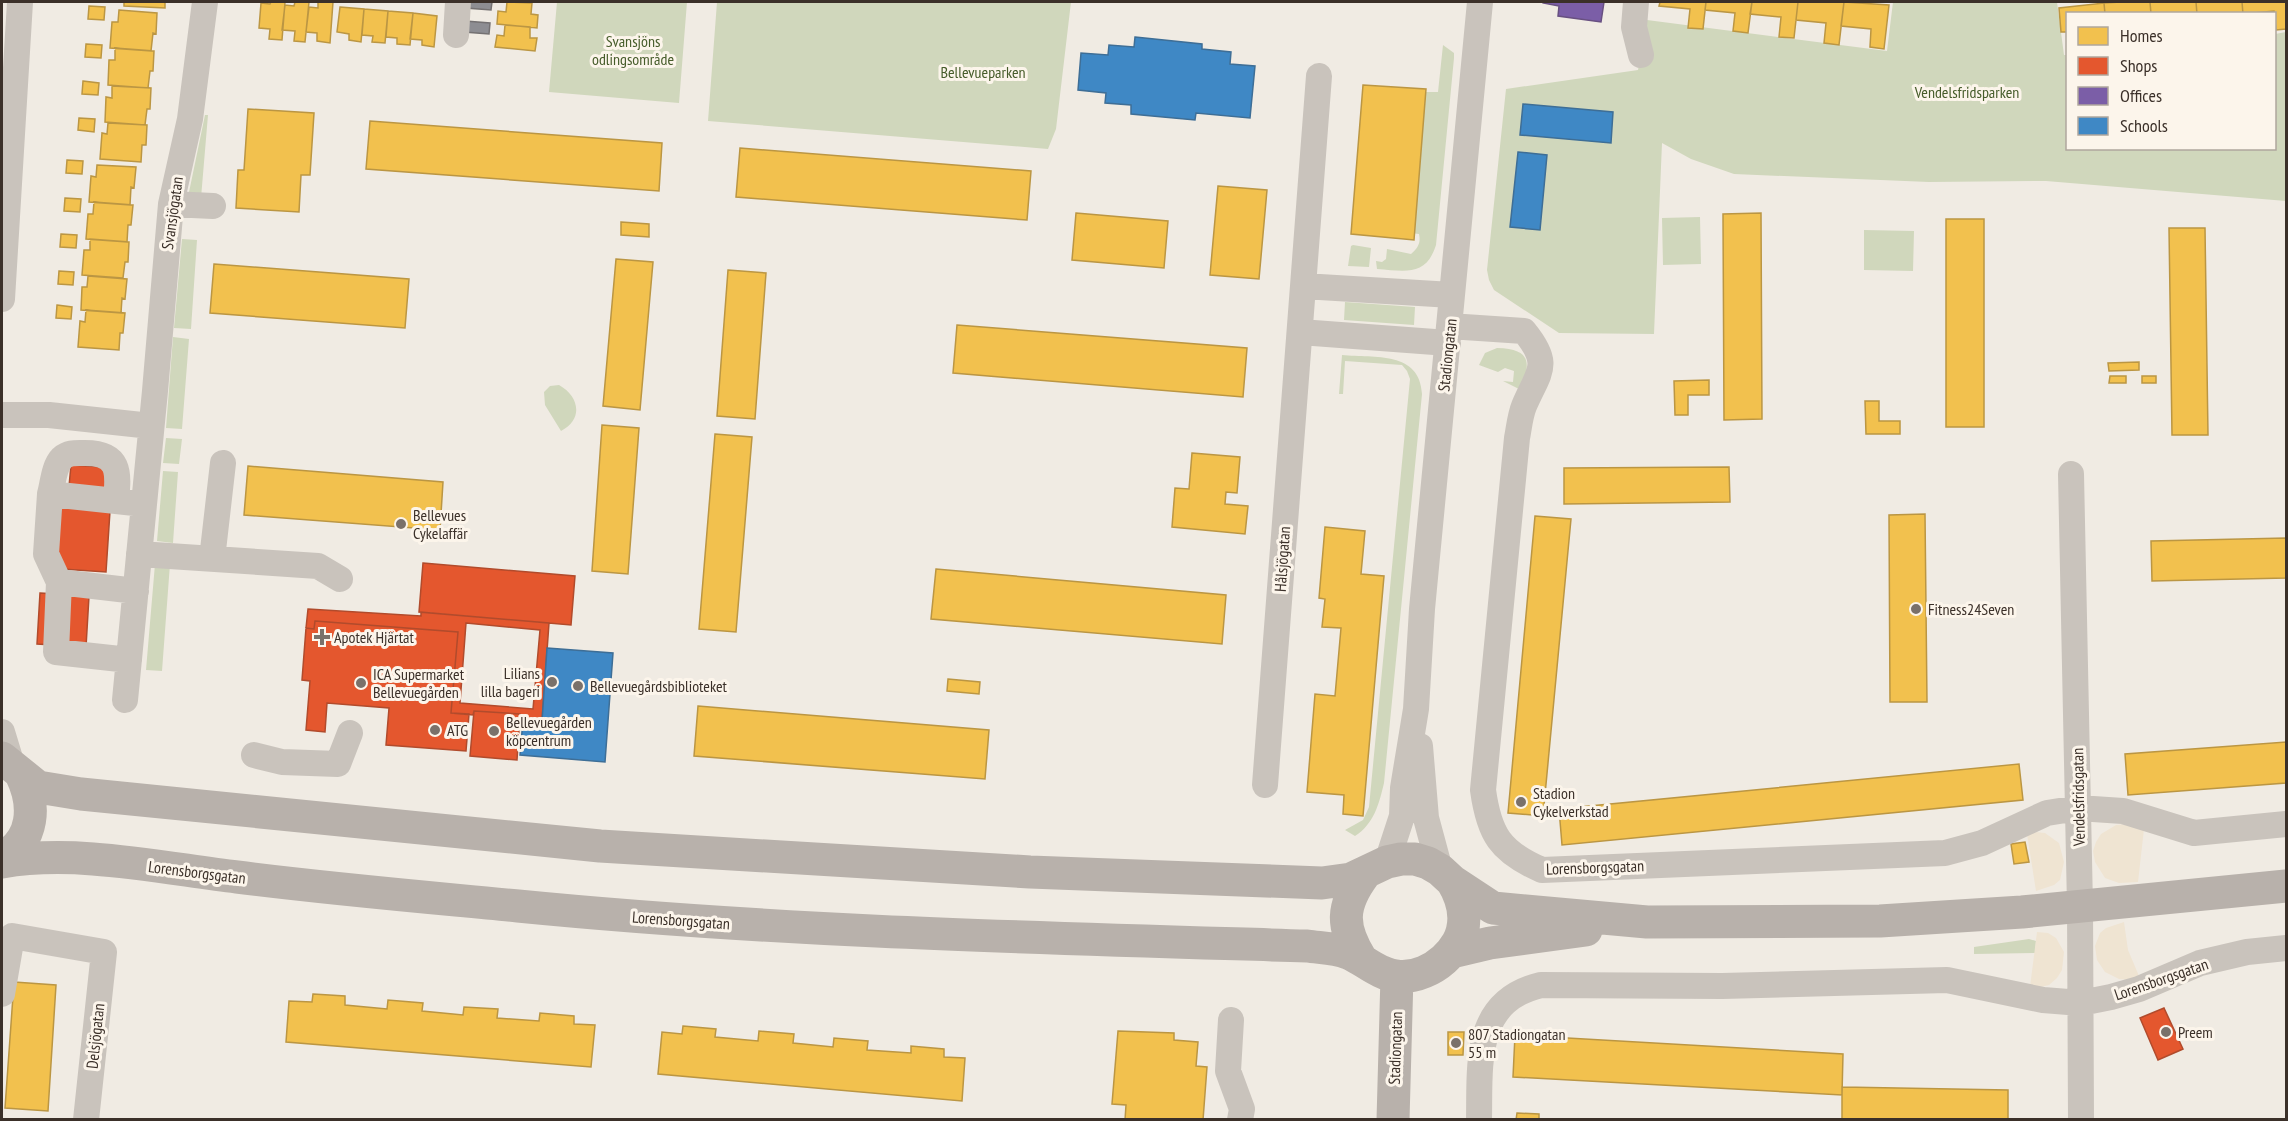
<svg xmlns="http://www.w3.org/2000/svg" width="2288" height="1121" viewBox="0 0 2288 1121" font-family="'PT Sans Narrow',sans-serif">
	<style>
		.green { fill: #d0d7bc }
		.plaza { fill: #efe4d2 }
		.homes { fill: #f2c14e; stroke: #bb9643; stroke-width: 1.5 }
		.shops { fill: #e4572e; stroke: #b14b2c; stroke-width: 1.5; fill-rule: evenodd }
		.offices { fill: #7b5ea7; stroke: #685081; stroke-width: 1.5 }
		.schools { fill: #3f88c5; stroke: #3e6e96; stroke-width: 1.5 }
		.industry { fill: #8d8d92; stroke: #747172; stroke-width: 1.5 }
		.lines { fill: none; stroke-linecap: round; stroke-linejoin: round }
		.minor { stroke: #c9c3bc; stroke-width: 26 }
		.major { stroke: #b8b1ab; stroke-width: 33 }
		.poi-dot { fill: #7a716a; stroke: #fcf5eb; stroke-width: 2 }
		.labels { text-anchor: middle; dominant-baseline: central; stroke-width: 6; stroke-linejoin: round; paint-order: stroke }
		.park-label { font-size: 16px; fill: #465c2a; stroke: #fcf5eb }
		.street-label { font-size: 16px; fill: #3b3029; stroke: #fcf5eb }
		.poi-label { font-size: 16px; fill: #3b3029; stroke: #fcf5eb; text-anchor: start }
	</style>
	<rect width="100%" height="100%" fill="#f0ebe3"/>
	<path class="green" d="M557,2H687L679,103L549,92Z
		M717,2H1071L1056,129L1048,149L708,121Z
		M1893,2H2057L2064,55H2067L2068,148H2274L2275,34L2286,32V201L2046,181L1929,182L1734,174L1691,159L1662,143L1654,334L1559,333L1494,290L1489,280L1487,270L1506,89L1638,70L1647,20L1887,51Z
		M1443,45L1454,53V58L1436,245C1426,277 1405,271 1377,269L1376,261L1382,262L1386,259L1387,249L1411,254C1418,248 1421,243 1419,234L1410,233L1425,92H1438Z
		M205,115H208L201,198L188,197Z
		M1700,217L1701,264L1663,265L1662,218Z
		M1864,230L1914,231L1913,271L1864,270Z
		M182,239L197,240L191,329L174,328Z
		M1353,245L1371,248L1369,267L1348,266L1351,246Z
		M1345,302L1415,307L1414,325L1344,320Z
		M173,337L189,339L182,429L166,428Z
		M1497,348C1531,349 1531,362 1521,390L1503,381L1513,382L1514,371L1505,368L1498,372L1479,365L1485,353Z
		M1342,355C1375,358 1420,351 1422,394L1384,783C1379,804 1374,824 1355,836L1345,830L1363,820L1369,807L1410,379L1407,371L1402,365L1345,361L1343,394H1339Z
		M559,385C579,396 584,419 561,431L545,405L544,392L550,386Z
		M166,438L182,439L179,464L163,463Z
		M163,471L178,472L173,543L157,541Z
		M155,564H170L162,671L146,670Z
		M2029,939L2036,941L2035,953L1974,954V947Z"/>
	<path class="plaza" d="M2126,824L2144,829L2138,882L2119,883L2105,878L2095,862L2093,851L2096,842L2101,834L2116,825Z
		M2036,832L2045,833L2059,843L2064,862L2060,880L2054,885L2036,891L2027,834Z
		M2124,922L2128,950L2139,976L2129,980L2119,979L2105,972L2097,960L2095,946L2100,933L2106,928Z
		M2037,932L2048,933L2056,938L2064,952L2062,970L2057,978L2049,985L2041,987H2030Z"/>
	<path class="homes" d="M124,2H165V8L124,6Z
		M271,2H285L282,40L269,39L270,29L259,28L261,3L270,4Z
		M295,2H309L305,42L294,41L295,31L282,30L285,5L294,6Z
		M318,2H333L330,43L317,41V33L306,32L309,7L318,8Z
		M507,2L532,3L531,14L538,15L537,28L497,24L498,11L506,12Z
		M1660,2H1706L1703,29L1688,28L1690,9L1659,6Z
		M1706,2H1752L1748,33L1733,31L1735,13L1705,10Z
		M1752,2H1798L1794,38L1779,37L1781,17L1750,14Z
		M1798,2H1844L1839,45L1824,43L1826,23L1796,20Z
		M1844,2L1889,5L1884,49L1870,47L1871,29L1841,26Z
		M2121,2H2150L2151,14H2105L2104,3Z
		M2150,2H2196L2197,14H2151Z
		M2196,2H2242L2243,14H2197Z
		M2242,2H2286V29L2276,30L2274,11L2243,14Z
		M2104,3L2105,14H2068V32H2061L2059,8Z
		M89,6L105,7L104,20L88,19Z
		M340,7L364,9L361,42L349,40V34L337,32Z
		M364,9L388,11L385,43L372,42L373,36L362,35Z
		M119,10L157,13L156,34L153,33L151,51L110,48L112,22H118Z
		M388,11L413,13L410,45L397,44V38L386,37Z
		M413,13L437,16L434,47L422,45V40L410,39Z
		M505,25L530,27V38H537L535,51L495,47L497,35L504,36Z
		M86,44L102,45L101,58L85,57Z
		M115,48L154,51L153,71H150L148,88L108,85L109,60H115Z
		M83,81L99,83L98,95L82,94Z
		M1363,85L1426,89L1414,240L1351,234Z
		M112,86L151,88L150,109H147L145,125L105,122L106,97L112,98Z
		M248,109L314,113L310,175H301L299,212L236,208L238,170H244Z
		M79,118L95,119L94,132L78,130Z
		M370,121L662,143L659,191L366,169Z
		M108,123L147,125L146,145H142L141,162L100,159L102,133L107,134Z
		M740,148L1031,171L1027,220L736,197Z
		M67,160L83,161L82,174L66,173Z
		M97,165L136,167L134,188L131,187L130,205L89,202L91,176L96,177Z
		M1218,186L1267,190L1259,279L1210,275Z
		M65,198L81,199L80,212L64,211Z
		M94,202L133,205L131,225H128L127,242L86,239L88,214H93Z
		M1076,213L1168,221L1164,268L1072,260Z
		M1761,213L1762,419L1724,420L1723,214Z
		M1946,219H1984V427H1946Z
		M621,222L649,224V237L621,235Z
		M2169,228H2205L2208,435H2172Z
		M61,234L77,235L76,248L60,247Z
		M90,239L129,242L128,262H125L123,278L82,275L84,250H90Z
		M616,259L653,262L640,410L603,406Z
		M214,264L409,279L405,328L210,313Z
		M728,270L766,273L755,419L717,416Z
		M59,271L74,272L73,285L58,284Z
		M88,276L127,279L125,299L122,298L121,313L81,310L82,287H87Z
		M57,305L72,307L71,319L56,318Z
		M86,310L125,313L123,333H120L119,350L78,347L80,321L85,322Z
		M957,325L1247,348L1243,397L953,373Z
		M2139,362V370L2109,371L2108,363Z
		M2110,376H2126V383H2109Z
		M2142,376H2156V383H2142Z
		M1709,380V395H1688V415H1675L1674,381Z
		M1865,401H1879V421H1900V434H1866Z
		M602,425L639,428L628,574L592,571Z
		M715,434L752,437L736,632L699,629Z
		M1192,453L1240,457L1237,493L1226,492L1225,504L1248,506L1245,534L1172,527L1175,488L1189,489Z
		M248,466L443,482L440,530L244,515Z
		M1729,467L1730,502L1564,504V468Z
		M1925,514L1927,702H1890L1889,515Z
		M1535,516L1571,519L1543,816L1508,813Z
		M1325,527L1365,531L1361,574L1384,576L1363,816L1343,814L1344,795L1307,792L1315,694L1335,696L1341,628L1322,627L1325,599L1319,598Z
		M2286,538V578L2152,581L2151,541Z
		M936,569L1226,595L1222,644L931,619Z
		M948,679L980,682L979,694L947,691Z
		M698,706L989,730L985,779L694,756Z
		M2286,742V783L2128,795L2125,754Z
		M2019,764L2023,800L1562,845L1559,809Z
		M2025,842L2029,862L2014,864L2011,844Z
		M14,982L56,985L48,1111L5,1108Z
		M313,994L345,996V1005L387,1009L388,1000L423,1003L422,1011L463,1015L464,1007L498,1009L497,1018L539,1021L540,1013L574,1016V1024L595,1025L591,1067L286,1042L289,1001L312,1002Z
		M683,1026L716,1029L715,1037L758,1041L759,1031L794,1034L793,1043L833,1047L834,1038L868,1041L867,1050L911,1053V1046L944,1049V1057L965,1058L962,1101L658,1074L662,1032L682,1034Z
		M1118,1031L1174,1033V1040L1198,1042L1196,1066L1207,1067L1203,1120H1125L1126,1105L1112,1104Z
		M1448,1032H1464L1463,1055H1448Z
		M1515,1035L1843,1054L1842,1095L1513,1077Z
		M1842,1087L2008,1090V1120H1842Z
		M1517,1113L1539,1114V1120H1516Z"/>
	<path class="shops" d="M71,465L105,467L110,511L106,572L62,569L56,561L61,508H67Z
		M423,563L575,576L571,625L419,612Z
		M40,593L89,596L86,647L37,644Z
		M308,609L421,616V612L549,623L542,721L520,719V714L474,711L473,715L451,713L458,632L315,621L314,629L306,628ZM466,623L540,630L533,709L460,703Z
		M315,621L458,632L451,713L469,714L466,751L386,745L389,708L327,703L325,732L306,730L310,681L302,680L306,628L314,629Z
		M474,711L520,714L517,760L470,756Z
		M2164,1008L2183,1049L2158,1060L2140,1018Z"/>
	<path class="offices" d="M1543,2H1604L1601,22L1558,16L1559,6L1543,3Z"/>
	<path class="schools" d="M1135,37L1202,44V49L1231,52L1230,64L1255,66L1250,118L1196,113L1195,120L1131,114V105L1105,103L1106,93L1078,90L1081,53L1108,55L1109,45L1134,47Z
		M1523,104L1613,112L1611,143L1520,135Z
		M1518,152L1547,155L1540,230L1510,227Z
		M547,648L613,653L605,762L520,755L523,720L542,721Z"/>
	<path class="industry" d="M467,2H492L491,10L466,8Z
		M465,21L490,23L489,34L464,32Z"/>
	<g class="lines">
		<path class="minor" d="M1636,2L1634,27L1641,55
			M456,35L458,2
			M171,204L213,206
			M1303,286L1452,295
			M2,299L20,2
			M1449,326L1524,331C1552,365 1539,371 1524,406C1520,416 1519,428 1517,438L1483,790C1489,834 1500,852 1542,870L1945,853L1982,843L2047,813L2078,808L2123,811L2194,833L2286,824
			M1300,332L1448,343
			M2,415H49L151,426
			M2071,474L2080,906L2081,1120
			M50,494C53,483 54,466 62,458C69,452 76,453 85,453C120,453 119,472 116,501
			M139,554L318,566L340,579
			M212,559L223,463
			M59,582L46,554L50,494L144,504
			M129,660L56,652L59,582L136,591
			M125,700L155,391L171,204L190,119L205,2
			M2,732L12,765
			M1420,746L1426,818L1440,870
			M254,755L282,762L338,764L350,733
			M1265,785L1319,76
			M1387,862L1402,816L1403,788L1416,709L1422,609L1480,2
			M2,994L12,936L104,952L86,1120
			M1231,1020L1228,1071L1242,1109L1240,1120
			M1479,1120C1480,1064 1473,1001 1541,985L1722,986L1947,980L2043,1000L2081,1003L2111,997L2139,989L2200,963L2247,952L2286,948"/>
		<path class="major" d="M2,758L38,787L81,794L600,846L1030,872L1322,883L1351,879L1387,862L1401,859H1415L1428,863L1440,870L1452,881L1493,908L1647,922L1880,921L2022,912L2286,886
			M2,858C35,840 36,805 21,774
			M2,862C76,849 162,868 237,877C330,889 425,897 518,906C781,932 1044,938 1307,946C1320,948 1335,948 1348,953C1360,958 1369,966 1380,971C1409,986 1443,968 1458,942C1469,921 1463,899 1452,881
			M1452,952L1490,943L1586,930
			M1361,959C1341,927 1341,906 1364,875
			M1393,1120L1397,976"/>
	</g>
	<g class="poi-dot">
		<circle cx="401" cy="524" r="6"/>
		<circle cx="1916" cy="609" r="6"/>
		<path d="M319 628h6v6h6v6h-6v6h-6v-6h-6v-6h6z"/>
		<circle cx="552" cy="682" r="6"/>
		<circle cx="361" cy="683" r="6"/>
		<circle cx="578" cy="686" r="6"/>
		<circle cx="435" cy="730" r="6"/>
		<circle cx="494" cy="731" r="6"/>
		<circle cx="1521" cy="802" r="6"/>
		<circle cx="2166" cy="1032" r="6"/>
		<circle cx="1456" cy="1043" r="6"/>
	</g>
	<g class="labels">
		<g class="park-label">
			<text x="633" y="41">Svansjöns<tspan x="633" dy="18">odlingsområde</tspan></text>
			<text x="983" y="72">Bellevueparken</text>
			<text x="1967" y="92">Vendelsfridsparken</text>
		</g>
		<g class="street-label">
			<text transform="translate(172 213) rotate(-82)">Svansjögatan</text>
			<text transform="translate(1447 355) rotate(-84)">Stadiongatan</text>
			<text transform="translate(1282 559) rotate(-86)">Hålsjögatan</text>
			<text transform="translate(2078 797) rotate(-91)">Vendelsfridsgatan</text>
			<text transform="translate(1595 867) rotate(-2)">Lorensborgsgatan</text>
			<text transform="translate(197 872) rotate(7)">Lorensborgsgatan</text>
			<text transform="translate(681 920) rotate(4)">Lorensborgsgatan</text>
			<text transform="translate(2161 979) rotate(-19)">Lorensborgsgatan</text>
			<text transform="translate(95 1036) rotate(-84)">Delsjögatan</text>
			<text transform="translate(1395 1048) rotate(-88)">Stadiongatan</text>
		</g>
		<g class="poi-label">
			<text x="413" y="515">Bellevues<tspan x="413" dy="18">Cykelaffär</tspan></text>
			<text x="1928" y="609">Fitness24Seven</text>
			<text x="334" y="637">Apotek Hjärtat</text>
			<text x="540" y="673" text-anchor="end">Lilians<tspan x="540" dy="18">lilla bageri</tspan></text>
			<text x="373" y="674">ICA Supermarket<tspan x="373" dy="18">Bellevuegården</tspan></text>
			<text x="590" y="686">Bellevuegårdsbiblioteket</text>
			<text x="506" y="722">Bellevuegården<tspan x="506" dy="18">köpcentrum</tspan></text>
			<text x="447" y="730">ATG</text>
			<text x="1533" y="793">Stadion<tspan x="1533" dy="18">Cykelverkstad</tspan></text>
			<text x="2178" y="1032">Preem</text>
			<text x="1468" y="1034">807 Stadiongatan<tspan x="1468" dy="18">55 m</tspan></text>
		</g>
	</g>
	<rect width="2288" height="1121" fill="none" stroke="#3b3029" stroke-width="6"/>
	<rect x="2066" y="12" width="210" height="138" fill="#fcf5eb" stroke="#afa69d" stroke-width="1.5"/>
	<rect x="2078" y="27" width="30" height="18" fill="#f2c14e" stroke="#afa69d" stroke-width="1.5"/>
	<text x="2120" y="42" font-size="18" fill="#3b3029">Homes</text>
	<rect x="2078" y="57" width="30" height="18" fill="#e4572e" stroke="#afa69d" stroke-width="1.5"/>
	<text x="2120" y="72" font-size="18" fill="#3b3029">Shops</text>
	<rect x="2078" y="87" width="30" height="18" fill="#7b5ea7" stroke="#afa69d" stroke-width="1.5"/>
	<text x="2120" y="102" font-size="18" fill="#3b3029">Offices</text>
	<rect x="2078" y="117" width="30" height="18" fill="#3f88c5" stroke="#afa69d" stroke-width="1.5"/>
	<text x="2120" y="132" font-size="18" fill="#3b3029">Schools</text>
</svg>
